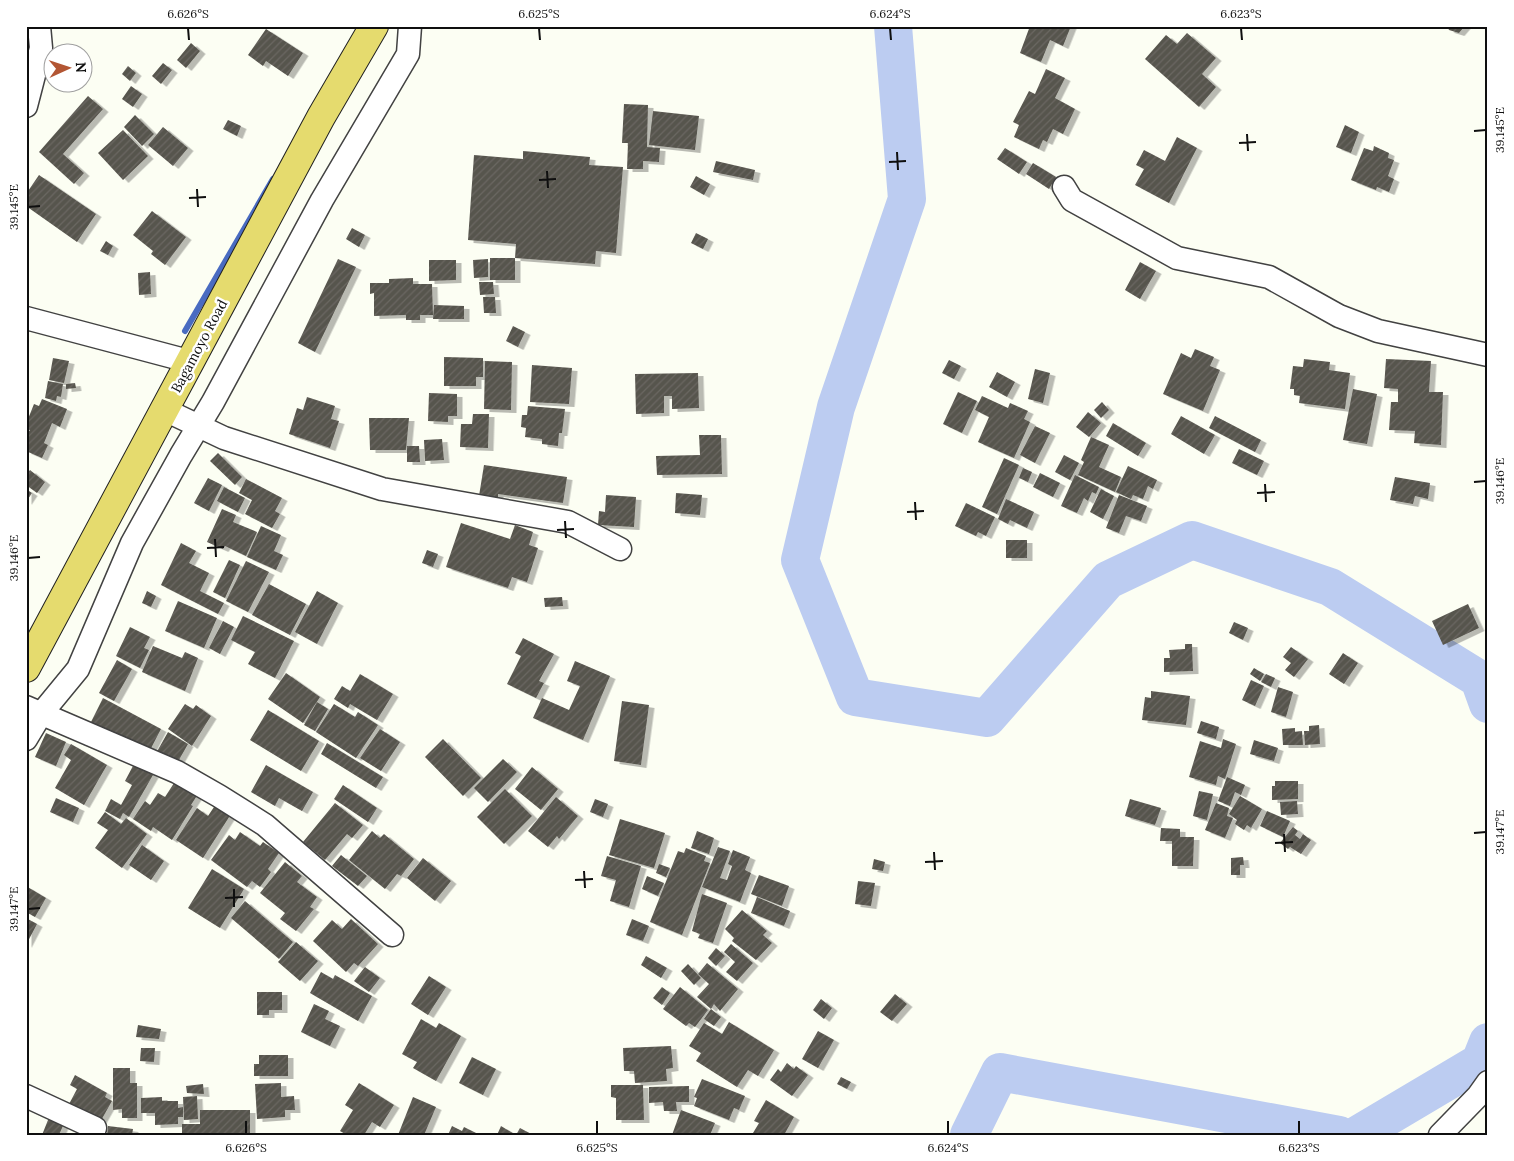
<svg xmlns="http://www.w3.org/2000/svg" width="1514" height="1161" viewBox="0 0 1514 1161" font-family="Lora,serif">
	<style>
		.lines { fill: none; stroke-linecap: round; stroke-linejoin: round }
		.stream { stroke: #496bc1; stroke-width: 6 }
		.river { stroke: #bcccf1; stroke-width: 38 }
		.building { fill: url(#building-hatch); filter: url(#shadow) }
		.minor-casing { stroke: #424242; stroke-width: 25 }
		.trunk-casing { stroke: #202020; stroke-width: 30 }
		.minor { stroke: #fff; stroke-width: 22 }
		.trunk { stroke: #e5db6e; stroke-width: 28 }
		.ticks { fill: none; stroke: #0f0f0f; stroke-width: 2 }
		.labels { text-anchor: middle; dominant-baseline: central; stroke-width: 5; stroke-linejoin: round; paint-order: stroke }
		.street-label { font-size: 14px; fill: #0f0f0f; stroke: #fff }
		.neatline { fill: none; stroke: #0f0f0f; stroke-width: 2 }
		.ticks-label { font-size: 12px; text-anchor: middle; fill: #0f0f0f }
	</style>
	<defs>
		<pattern id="building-hatch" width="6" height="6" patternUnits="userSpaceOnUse" patternTransform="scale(1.25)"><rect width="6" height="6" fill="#57544d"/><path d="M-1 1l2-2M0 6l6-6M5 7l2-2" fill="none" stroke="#6a6862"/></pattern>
		<filter id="shadow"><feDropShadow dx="5.5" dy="3" stdDeviation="0" flood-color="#0004"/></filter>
	</defs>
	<rect width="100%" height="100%" fill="#fcfef3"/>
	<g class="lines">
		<path class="stream" d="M185,331L273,179"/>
		<path class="river" d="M893,26L907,199L836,407L800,560L855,697L987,718L1108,580L1192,540L1330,587L1479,679L1488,704
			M969,1135L1000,1072L1339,1135
			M1357,1135L1480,1062L1488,1042"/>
	</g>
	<path class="building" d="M1030,26H1071L1063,46L1050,40L1041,62L1020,53Z
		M1447,26H1465L1459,33L1449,30Z
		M266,29L303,53L288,76L266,61L263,66L248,55Z
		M1187,33L1216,58L1202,74L1216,87L1199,107L1145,59L1166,35L1177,44Z
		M191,43L200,51L186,68L177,60Z
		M163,63L172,70L161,84L152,76Z
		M128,66L136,73L130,81L122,74Z
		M1046,69L1065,78L1055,98L1075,109L1063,134L1053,129L1047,142L1043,140L1039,149L1014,137L1019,125L1013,122L1029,91L1035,94Z
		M131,86L142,94L133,107L122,99Z
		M88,96L103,109L63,154L84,173L74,184L39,152Z
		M624,104L648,105L647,147L660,148L659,162L643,161V169H627L628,143H622Z
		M653,111L699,116L695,150L649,145Z
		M135,115L154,134L142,146L124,127Z
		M228,120L241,126L237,136L223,129Z
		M1345,125L1359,132L1351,153L1336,147Z
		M163,127L188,148L173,166L148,145Z
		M123,130L148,156L123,180L98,153Z
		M1177,137L1197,148L1169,203L1135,185L1144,169L1136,165L1144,150L1165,161Z
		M1374,146L1389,153L1388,158L1394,160L1388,176L1394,179L1389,192L1377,187L1376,190L1351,180L1364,148L1373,151Z
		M1005,148L1027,162L1019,174L997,159Z
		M523,151L590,157L589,165L623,167L616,253L596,251L595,264L515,258L516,244L468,240L474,155L523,159Z
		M716,161L755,170L753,180L713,172Z
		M1033,163L1056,177L1049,189L1026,174Z
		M39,175L96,214L77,242L26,206V194Z
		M696,176L710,184L704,195L690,187Z
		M152,211L186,237L165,265L151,254L153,251L133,235Z
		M352,228L365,235L359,247L346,239Z
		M696,233L708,239L703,249L691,243Z
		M106,241L113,246L108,255L100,251Z
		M490,258H515V280H490Z
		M338,259L356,267L315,352L298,343Z
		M488,259V277L474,278L473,260Z
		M429,260H456V280L429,281Z
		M1140,262L1156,271L1140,299L1125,290Z
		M150,272L151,294L139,295L138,273Z
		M413,278V284H432L433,315H420V320H406V315L374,316V293L370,294V283H389V279Z
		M479,282H493L494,294L480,295Z
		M483,297H495L496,313H484Z
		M434,305L464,306V319H433Z
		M513,326L525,332L518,347L506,341Z
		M1195,349L1214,357L1210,366L1220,370L1203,411L1163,394L1181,353L1191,358Z
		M444,357L483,358V377H476V386H444Z
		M53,358L69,361L64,383L49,380Z
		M1304,359L1330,362L1329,370L1350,373L1345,409L1299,403L1300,396L1294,395V389H1290L1293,366L1303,367Z
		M1386,359L1431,361L1429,392H1443L1441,445L1414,443L1415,431L1389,430L1391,402H1398V389L1384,388Z
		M949,360L961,366L954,379L942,373Z
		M485,361L512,362L511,410L484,409Z
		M532,365L572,368L569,404L530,402Z
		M1035,369L1050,373L1043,403L1028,399Z
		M997,372L1015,382L1007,397L989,387Z
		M698,373L699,408L672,409V396H664V413L636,414L635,374Z
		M48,381L63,384L61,397L57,396L56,401L45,398Z
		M75,383L76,388L66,389V384Z
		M1353,389L1377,394L1367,444L1343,440Z
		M958,392L977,401L962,433L943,424Z
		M429,393L457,394V416H448V422L428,421Z
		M982,396L1008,408L1010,403L1028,411L1024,419L1030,422L1014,458L978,442L989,417L975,410Z
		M307,397L335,406L331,419L339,421L330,448L289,434L297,408L303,410Z
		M42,399L67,409L60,427L52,423L44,443L48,445L42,458L26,451V435L30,430L26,429V424L34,404L39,406Z
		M1102,402L1109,410L1101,418L1094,410Z
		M528,406L565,409L562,433H559L558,446L542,444V439L525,437L526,428L521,427L522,415H527Z
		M1088,412L1101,423L1089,437L1076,427Z
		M473,414H489L488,448L460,447L461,424H472Z
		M1181,416L1215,435L1204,454L1171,434Z
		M1215,416L1261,440L1255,452L1209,428Z
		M369,418H409L406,450H370Z
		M1113,423L1146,443L1138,456L1106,436Z
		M1035,426L1050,433L1035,463L1020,455Z
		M699,435H721L722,474L657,475L656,456L700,455Z
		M1091,437L1109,445L1099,467L1121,477L1115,492L1078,475L1084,462L1081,460Z
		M442,439L444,460L425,461L424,440Z
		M407,446H419L420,462H407Z
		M1239,449L1264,461L1257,475L1232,463Z
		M218,453L242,477L235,485L210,461Z
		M1064,455L1079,463L1070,480L1055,472Z
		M1004,458L1019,465L997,514L982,507Z
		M484,465L567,477L563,503L498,494V499L479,496Z
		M1128,466L1157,480L1153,489L1148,486L1143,499L1133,495L1131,499L1116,492Z
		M1023,468L1032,472L1028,482L1019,478Z
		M30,470L45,482L37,493L26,485V475Z
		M1040,473L1060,483L1053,497L1033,487Z
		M1075,475L1099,487L1096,494L1092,492L1088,501L1084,498L1077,513L1061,506Z
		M1395,477L1430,483L1428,499L1415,496L1413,504L1390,500Z
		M208,478L222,485L209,511L194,503Z
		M246,479L282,498L275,511L280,514L272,528L245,514L252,500L239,493Z
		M224,487L245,498L238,512L217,501Z
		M26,489L32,493L26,502Z
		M1101,489L1114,496L1103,519L1090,512Z
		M676,493L702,495L700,515L675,513Z
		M606,495L636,497L634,527L598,525L599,511L605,512Z
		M1119,495L1147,506L1141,521L1126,516L1119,533L1106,528Z
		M1006,499L1034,512L1027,528L1010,520L1008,524L998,519Z
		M966,503L995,517L986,536L978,532L976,536L955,526Z
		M222,509L236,515L233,522L257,532L246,556L225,546L223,549L207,542Z
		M461,523L510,539L515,525L533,532L529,545L538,548L527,582L512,577L508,588L446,567Z
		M261,526L281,535L274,551L283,555L276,570L247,557Z
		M1006,540H1027V558H1006Z
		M181,543L196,551L189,563L209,573L200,591L224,603L218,614L161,585Z
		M427,550L438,554L433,567L422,563Z
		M229,560L240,565L225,598L213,592Z
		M246,561L269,572L248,612L226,601Z
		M269,584L306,604L290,635L252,615Z
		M147,591L156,596L151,607L142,603Z
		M317,591L338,603L317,644L295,632Z
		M562,597L563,606L545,607L544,598Z
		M178,601L217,618L204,648L165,631Z
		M1468,604L1479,628L1443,645L1432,621Z
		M243,616L294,641L275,678L248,664L255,652L231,640Z
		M223,621L234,627L220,654L209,648Z
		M1234,622L1248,628L1243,640L1229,633Z
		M130,627L150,637L144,648L149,650L140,668L116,656Z
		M523,638L554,654L539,681L544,683L536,698L507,684L521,656L515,653Z
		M1185,644H1192L1193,671L1164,672V658H1170L1169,650L1185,649Z
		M153,646L182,658L185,652L198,658L185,691L142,672Z
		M1291,647L1308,659L1294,677L1285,670L1291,663L1283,657Z
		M1343,653L1358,663L1344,684L1329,674Z
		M117,660L132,669L114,701L99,693Z
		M575,661L610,676L583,740L533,718L542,698L569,710L580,686L567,681Z
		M1254,668L1264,674L1260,681L1250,674Z
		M286,673L320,697L303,723L268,699Z
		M360,674L393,694L377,720L350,704L348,708L334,699L342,686L350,691Z
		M1266,674L1275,678L1271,687L1261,682Z
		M1251,680L1264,686L1255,706L1242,700Z
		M1278,687L1293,692L1286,717L1271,712Z
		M1151,691L1190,696L1186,725L1142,720L1145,697L1151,698Z
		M103,698L161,729L148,754L90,724Z
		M622,701L649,705L641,765L614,761Z
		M317,702L328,709L315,731L304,725Z
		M185,704L193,709L196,705L211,716L192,746L168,729Z
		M334,704L355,717L358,712L378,725L356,758L316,732Z
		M268,710L319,741L301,771L250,740Z
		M1201,721L1219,727L1216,739L1197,733Z
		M1319,725L1320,744L1305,745L1304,731H1309V726Z
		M1295,728V732L1302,731L1303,745H1283L1282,729Z
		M380,729L400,742L381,771L360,758Z
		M168,732L188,744L175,767L155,755Z
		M46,733L66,742L56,766L35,757Z
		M443,739L481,778L463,796L425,757Z
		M1223,739L1236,744L1225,779L1218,776L1216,785L1189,777L1200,741L1221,748Z
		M1254,740L1278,748L1274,761L1250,754Z
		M327,743L383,777L376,788L321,754Z
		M71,744L107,765L84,805L55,788L71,760L64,755Z
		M503,759L517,772L488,802L474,788Z
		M134,764L153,775L129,817L123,813L120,819L105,811L111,799L121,805L132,785L125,781Z
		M266,765L313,792L302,811L279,798L275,806L251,792Z
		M532,767L558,789L541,810L515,789Z
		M1227,777L1245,785L1241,795L1235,792L1230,806L1218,801Z
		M176,780L198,794L191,805L193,806L172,840L153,827L151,831L133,819L145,801L150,805L158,793L165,797Z
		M1275,781H1298V799L1272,800V786H1275Z
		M343,785L377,808L368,822L334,799Z
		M505,789L532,816L504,844L477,817Z
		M1199,791L1213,794L1207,820L1193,816Z
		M1240,796L1262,809L1251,828L1247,825L1244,830L1235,824L1237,820L1229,814Z
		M556,797L578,816L559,839L557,836L548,847L528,831Z
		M56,798L79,808L73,822L50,812Z
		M595,799L608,804L603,817L590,812Z
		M1130,799L1161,808L1155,825L1125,816Z
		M1297,801L1298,814L1281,815L1280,802Z
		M335,803L363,825L352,838L347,834L325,860L303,842Z
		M1216,803L1229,808L1227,816L1233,818L1225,838L1205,830Z
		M216,804L231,814L203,858L176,840L197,808L208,816Z
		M1267,811L1290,821L1283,837L1260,826Z
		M105,812L121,824L126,818L147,834L122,868L95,848L108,830L97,823Z
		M620,819L665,833L654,868L609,855Z
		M1293,827L1298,831L1295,835L1300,839L1303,834L1311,840L1301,854L1290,847L1288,849L1280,843Z
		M1161,828L1180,829V837H1194L1193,866H1172V841H1160Z
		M372,831L380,838L384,834L414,859L401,876L397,874L385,889L349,860Z
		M697,831L714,838L709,854L691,848Z
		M240,832L260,846L263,842L279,853L268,869L271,872L260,887L252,881L247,887L211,860L229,835L235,840Z
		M142,845L164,861L151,880L129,865Z
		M718,847L730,851L720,878L727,880L732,866L728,864L733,850L750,857L745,870L751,873L740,902L702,887Z
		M686,848L706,856L704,861L710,863L682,935L650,922L678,851L684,853Z
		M341,855L367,876L358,886L332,866Z
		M607,856L641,866L629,907L610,901L616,880L601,876Z
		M1243,857L1244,865H1240V875H1231V858Z
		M423,858L451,881L435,901L407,878Z
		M874,859L885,862L883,871L872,869Z
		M285,862L302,876L297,882L317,897L310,907L314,909L296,931L280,919L285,913L260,893Z
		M659,864L670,868L666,877L656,873Z
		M212,869L244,889L220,928L188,908Z
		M759,875L789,886L782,906L751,894Z
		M647,876L664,883L658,896L642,889Z
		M858,881L875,883L871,906L855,904Z
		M26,886L46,898L35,917L26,912Z
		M702,894L727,903L713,943L698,938L700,934L692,931Z
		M757,897L790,911L784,926L751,913Z
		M245,901L293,942L279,959L231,918Z
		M742,910L767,931L763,935L772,943L756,960L732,941L734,938L725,929Z
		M26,918L37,924L26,945Z
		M351,919L378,944L358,966L354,963L346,972L313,941L332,920L342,929Z
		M632,919L649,926L643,941L626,935Z
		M296,942L318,961L300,981L278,962Z
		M731,944L753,963L737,981L726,972L735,962L724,952Z
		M716,948L725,956L716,966L708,958Z
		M646,956L667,968L661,978L641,965Z
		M707,963L738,989L720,1011L714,1004L711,1009L697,997L709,984L698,974Z
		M688,964L701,978L694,985L681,971Z
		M365,967L380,978L369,992L354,981Z
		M321,972L333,979L335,975L372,996L358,1021L310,993Z
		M429,976L446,987L428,1015L411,1004Z
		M662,987L670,993L662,1005L653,998Z
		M680,987L708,1010L695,1027L689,1023L686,1026L663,1009Z
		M257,992H282V1010H269V1015H257Z
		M895,994L907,1004L892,1021L880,1012Z
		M821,999L832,1008L824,1019L813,1010Z
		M314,1004L329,1011L325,1019L340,1026L330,1046L301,1032Z
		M711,1009L721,1017L714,1026L704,1019Z
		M421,1019L436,1028L439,1023L461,1036L436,1081L413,1068L417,1062L402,1054Z
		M729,1022L774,1050L758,1076L748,1070L737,1087L696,1061L701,1053L689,1046L704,1023L722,1034Z
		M138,1025L161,1029L159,1039L136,1037Z
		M818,1031L834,1040L818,1068L802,1059Z
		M671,1046L673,1068L666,1069L667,1081L635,1083L634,1071H624L623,1048Z
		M141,1048H155L154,1062L140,1061Z
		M259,1055H288V1076H254V1064H259Z
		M472,1057L496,1069L483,1095L459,1083Z
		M787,1063L794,1069L796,1066L808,1075L792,1096L770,1080L778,1069L781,1072Z
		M113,1068H130V1083H137V1118H122V1109L113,1110Z
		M75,1075L107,1093L105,1097L112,1101L99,1124L68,1106L77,1089L70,1085Z
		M841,1077L851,1082L847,1089L837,1084Z
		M702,1079L745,1096L739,1110L734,1108L729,1120L694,1106L697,1098L694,1097Z
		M281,1083V1097L294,1096L295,1110H285V1117L257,1119L255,1084Z
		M359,1083L394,1105L380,1127L372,1122L364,1135H347L340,1131L353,1110L345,1105Z
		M203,1084L204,1094L187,1093L186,1086Z
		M611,1085H643L644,1120H616V1098L611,1097Z
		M689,1086V1102H676L677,1111H664L663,1102L649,1103V1087Z
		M197,1096L198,1119L184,1120L183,1097Z
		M162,1097V1101H178V1108L183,1107V1117H178V1124L155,1125V1113H141V1098Z
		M413,1097L436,1107L424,1135H398Z
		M766,1100L794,1117L784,1135H757L753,1133L759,1123L754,1121Z
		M200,1110H250V1135H182V1124H200Z
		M681,1110L715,1123L710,1135H672Z
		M50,1115L65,1121L59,1135H42Z
		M108,1126L133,1129L132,1135H107Z
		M452,1126L462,1131L464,1127L480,1135H448Z
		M501,1126L516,1135H497Z
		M520,1128L533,1135H516Z"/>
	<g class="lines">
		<g class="minor-casing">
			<path id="minor" d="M26,106L41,48L39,26
				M1064,187L1072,200L1177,258L1269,277L1339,316L1378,331L1488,355
				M26,318L192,362
				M165,410L224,438L382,489L568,522L620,549
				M26,707L177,772L219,796L265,825L392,935
				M26,739L41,714L78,669L132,543L181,455L213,402L322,200L408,54L410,26
				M26,1096L95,1128
				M1440,1135L1478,1096L1488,1082"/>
		</g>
		<g class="trunk-casing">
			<path id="trunk" d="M26,668L321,117L374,26"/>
		</g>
		<use href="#minor" class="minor"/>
		<use href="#trunk" class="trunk"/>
	</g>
	<path class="ticks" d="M188,28L189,40M539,28L540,40M890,28L891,40M1241,28L1242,40M1474,131L1486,130M1247,134L1248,151M1239,143L1256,142M897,152L898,170M889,162L906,161M547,171L548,188M539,180L556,179M197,189L198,207M189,198L206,197M28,207L40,206M1474,482L1486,481M1265,484L1266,502M1257,493L1275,492M915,502L916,520M907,512L924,511M565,521L566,538M557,530L574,529M215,539L216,557M207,548L224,547M28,558L40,557M1474,833L1486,832M1284,834L1285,852M1275,843L1293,842M934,852L935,870M925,862L943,861M584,871L585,888M575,880L593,879M234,889V907M225,898L243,897M28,909L40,908M246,1121V1134M597,1121V1134M948,1121V1134M1299,1121V1134"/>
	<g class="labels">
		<g class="street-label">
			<text transform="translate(199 346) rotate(-62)">Bagamoyo Road</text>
		</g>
	</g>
	<rect width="1514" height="1161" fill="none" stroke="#ffffff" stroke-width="55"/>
	<g transform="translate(68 68) rotate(87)"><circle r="24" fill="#ffffff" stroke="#9f9f9f"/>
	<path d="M0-4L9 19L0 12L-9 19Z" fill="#b35633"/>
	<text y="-8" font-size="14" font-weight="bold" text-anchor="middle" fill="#0f0f0f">N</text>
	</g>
	<rect x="28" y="28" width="1458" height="1106" class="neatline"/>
	<g class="ticks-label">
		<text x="188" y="18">6.626°S</text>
		<text x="539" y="18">6.625°S</text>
		<text x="890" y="18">6.624°S</text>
		<text x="1241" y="18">6.623°S</text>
		<text transform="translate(1500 130) rotate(-90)" y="4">39.145°E</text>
		<text transform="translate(14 207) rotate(-90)" y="4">39.145°E</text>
		<text transform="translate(1500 481) rotate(-90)" y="4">39.146°E</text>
		<text transform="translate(14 558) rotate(-90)" y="4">39.146°E</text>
		<text transform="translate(1500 832) rotate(-90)" y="4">39.147°E</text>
		<text transform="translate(14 909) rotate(-90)" y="4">39.147°E</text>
		<text x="246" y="1152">6.626°S</text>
		<text x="597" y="1152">6.625°S</text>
		<text x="948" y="1152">6.624°S</text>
		<text x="1299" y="1152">6.623°S</text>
	</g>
</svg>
